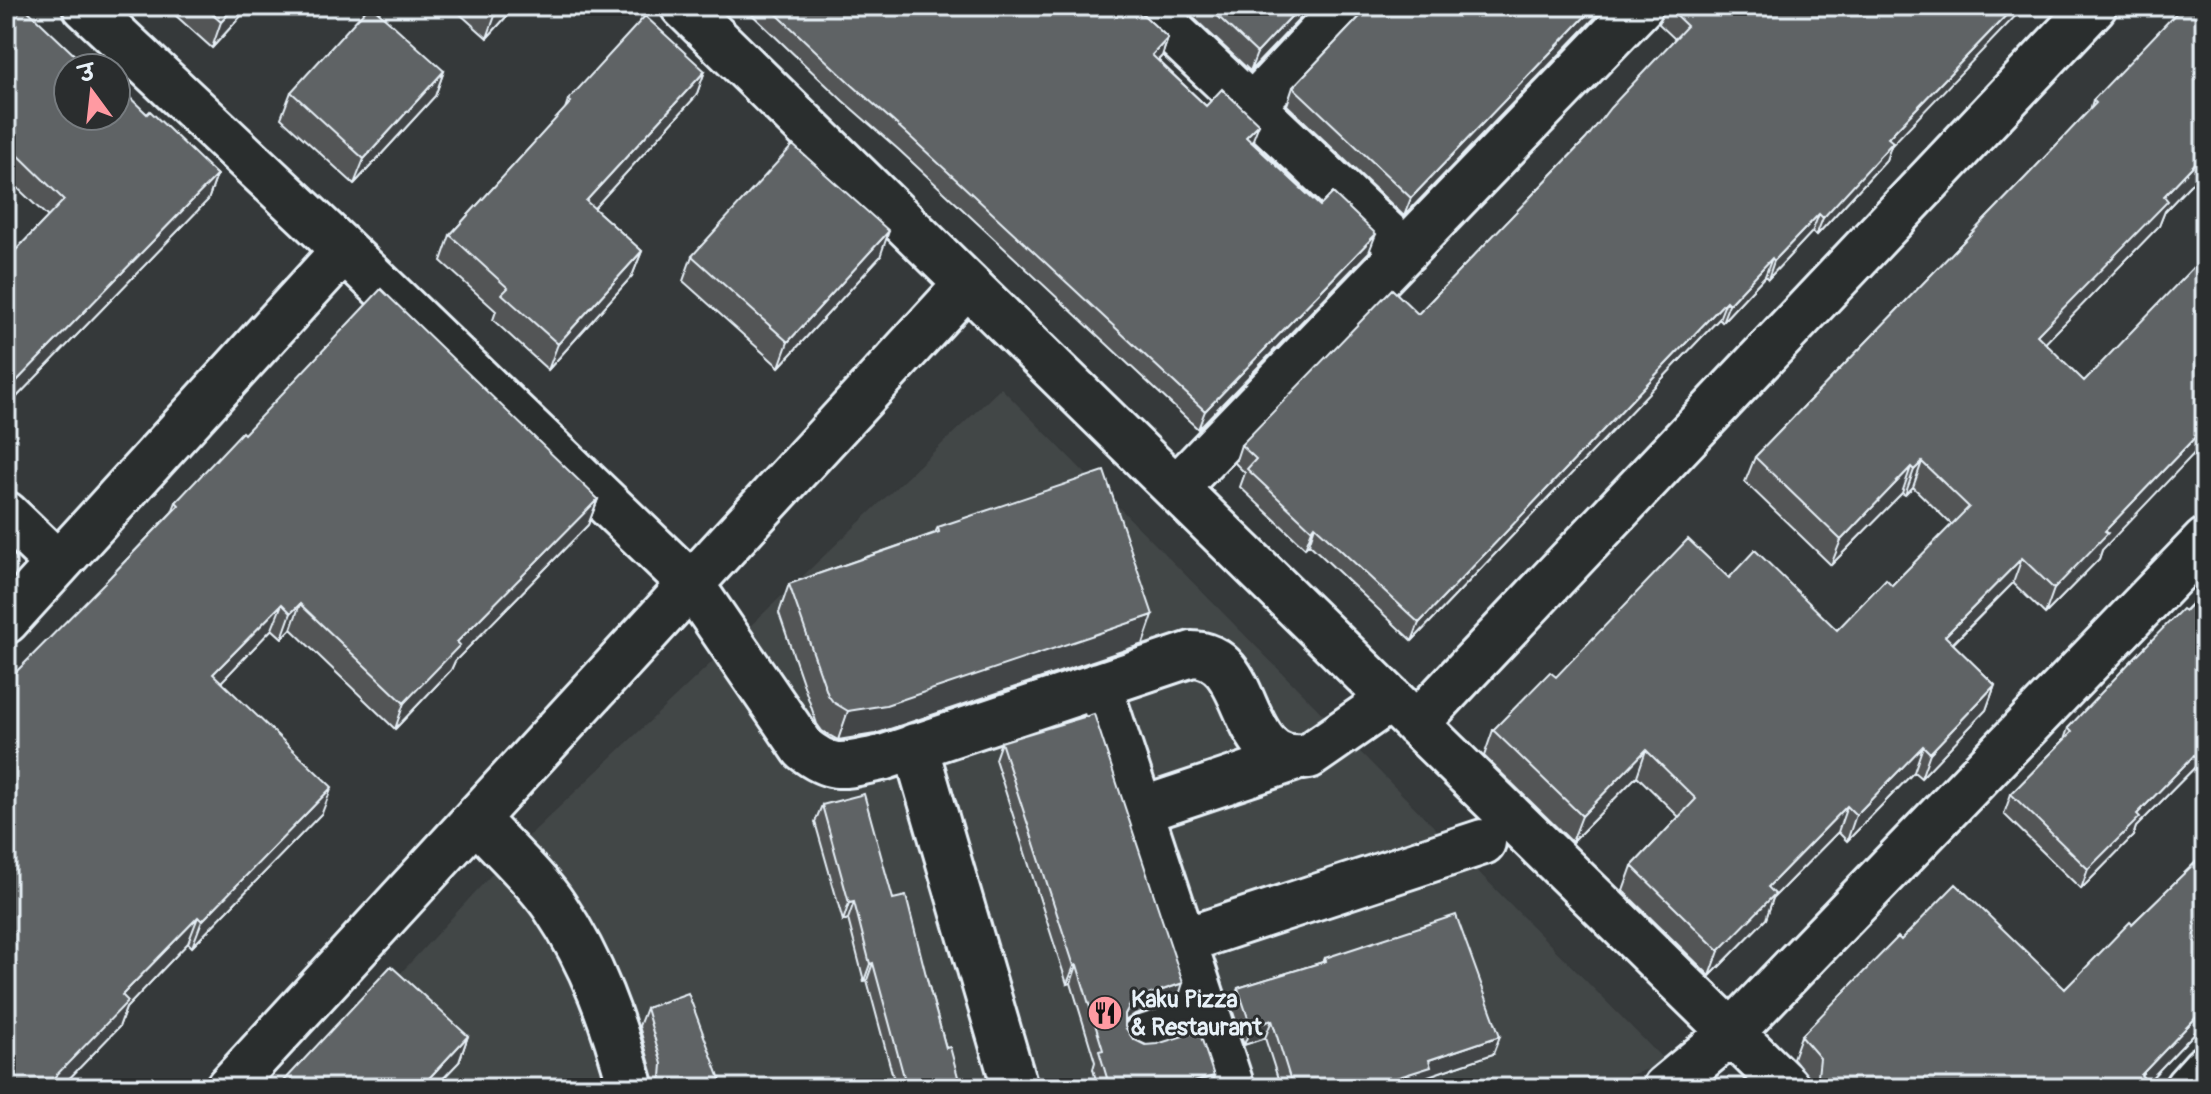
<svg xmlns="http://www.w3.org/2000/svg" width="2211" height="1094" viewBox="0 0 2211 1094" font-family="Pangolin,'Playpen Sans Deva',sans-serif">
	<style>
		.built { fill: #424647 }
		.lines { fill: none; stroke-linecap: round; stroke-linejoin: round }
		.minor-casing { stroke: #e8f1f8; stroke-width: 50 }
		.minor { stroke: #2a2d2e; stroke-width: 44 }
		.wall { fill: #525557; stroke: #e8f1f8; stroke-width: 2 }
		.shaded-wall { fill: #424547; stroke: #e8f1f8; stroke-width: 2 }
		.building { fill: #5f6365; stroke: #e8f1f8; stroke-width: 2 }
		.labels { text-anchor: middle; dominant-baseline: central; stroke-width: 6; stroke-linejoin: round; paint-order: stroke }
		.poi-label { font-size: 24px; font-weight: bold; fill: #e8f1f8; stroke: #2a2d2e; text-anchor: start }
	</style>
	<rect width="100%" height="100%" fill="#35393a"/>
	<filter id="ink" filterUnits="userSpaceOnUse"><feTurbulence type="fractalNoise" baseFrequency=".0125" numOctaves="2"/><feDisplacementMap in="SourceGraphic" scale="16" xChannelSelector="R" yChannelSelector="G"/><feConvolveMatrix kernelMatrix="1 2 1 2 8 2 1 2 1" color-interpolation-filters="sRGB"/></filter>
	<g filter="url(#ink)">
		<path class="built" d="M1001,388L1667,1063L1590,1088H295L515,849Z"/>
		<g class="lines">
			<g class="minor-casing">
				<path id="minor" d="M85,6L344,250L691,584L804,749C834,773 846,765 882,758L1192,654C1256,654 1235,771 1309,756L1391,699
					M683,6L1788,1088
					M1145,6L1405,251
					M1251,107L1346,6
					M1176,488L1641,6
					M6,514L58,564
					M6,621L344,250
					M1099,685L1232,1088
					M1416,724L2094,6
					M915,746L1015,1088
					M1141,810L1296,758
					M476,819C500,846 535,877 555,907C593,963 614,1023 631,1088
					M1183,941L1483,842
					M1143,1038L1208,1017
					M228,1088L967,284
					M1665,1088L1732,1032L2205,541
					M2187,1088L2205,1068"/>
			</g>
			<use href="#minor" class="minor"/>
		</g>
		<path class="wall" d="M6,6L83,63L147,114L217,175L208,200L6,408V240L16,250L48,217L6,177Z
			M165,6H250L212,48Z
			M451,6H516L487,38Z
			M743,6H1134L1168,38L1162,56L1158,60L1206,106L1252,142L1369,252L1198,429L899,150L843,101Z
			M1181,6H1312L1250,71Z
			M1370,6H1606L1404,216L1287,105L1293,87Z
			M1665,6L1891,146L1886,160L1816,236L1812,232L1768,279L1765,276L1722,322L1719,319L1412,641L1309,544L1305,548L1240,487L1245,473L1235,463L1241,445L1418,314L1586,139L1675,39L1659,24Z
			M2205,6V169L2165,211L2159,226L2045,343L2102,550L2099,559L2045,614L2013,583L1953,644L1995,685L1986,710L1921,778L1914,772L1847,841L1838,832L1773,898L1766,919L1710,976L1623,891L1632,866L1679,817L1637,776L1572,842L1484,756L1493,730L1556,677L1729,578L1837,630L1892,585L1952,525L1913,487L1905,495L1902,493L1831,565L1745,482L1755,457L2026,177L2090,110L2093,100Z
			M444,71L435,96L354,184L281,118L291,92Z
			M705,71L696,96L594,208L642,251L632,276L548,370L493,320L496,311L441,261L450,235L565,109L568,100Z
			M692,256L880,257L779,367L683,281Z
			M244,434L598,499L588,525L455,661L451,670L395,729L291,629L282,638L272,629L221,682L322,813L192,947L188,943L126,1008L119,1027L60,1088H6L111,576L172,512L176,502Z
			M938,527L1143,644L875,734L838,740L822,731L817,724L779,613L789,584L935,533Z
			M2205,590V757L2136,827L2133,836L2081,889L2004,814L2011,794L2064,740L2068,728Z
			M1001,742L1177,1001L1135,1014L1125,1021V1027L1133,1039L1214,1076L1209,1088H1098L1093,1069L1095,1062L1071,983L1067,984L995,759Z
			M822,805L893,899L928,983L946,1048L961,1088H896L867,980L864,981L848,919L843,921L815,822Z
			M2205,853V1022L2142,1088H1811L1812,1081L1793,1058L1801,1036L1901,940L2065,989Z
			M1325,958L1493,1054L1428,1076L1425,1085L1415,1088H1281L1265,1038L1244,1045L1231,1006L1238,988L1323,962Z
			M646,1008L720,1079L717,1088H654L655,1082L639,1026Z
			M468,1036L459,1062L434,1088H282L284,1081Z"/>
		<path class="shaded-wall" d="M236,6H250L212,48L221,22Z
			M502,6H516L487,38L496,13Z
			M1301,6H1312L1250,71L1257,53Z
			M1595,6H1606L1404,216L1411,198Z
			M2015,6H2025L1891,146L1886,160L1816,236L1823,218L1888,138Z
			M1168,38L1162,56L1146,73L1152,55Z
			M444,71L435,96L354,184L364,159Z
			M705,71L696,96L577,227L586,201Z
			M1259,124L1252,142L1240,155L1246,137Z
			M2205,153V169L2165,211L2159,226L2028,361L2037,335L2164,196Z
			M217,175L208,200L6,408V392Z
			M1819,214L1812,232L1768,279L1774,261Z
			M889,231L880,257L779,367L788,342Z
			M1376,234L1369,252L1198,429L1205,411Z
			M642,251L632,276L548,370L558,344Z
			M1772,258L1765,276L1722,322L1729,304Z
			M1726,301L1719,319L1412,641L1419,623Z
			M2205,427V442L2102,550L2099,559L2045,614L2054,589L2105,531Z
			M1922,462L1913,487L1905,495L1914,470Z
			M1911,467L1902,493L1831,565L1841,540Z
			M598,499L588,525L455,661L451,670L395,729L404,703L457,642Z
			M1315,526L1309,544L1305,548L1312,530Z
			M2022,558L2013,583L1935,661L1945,636Z
			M282,604L272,629L204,700L213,674Z
			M300,604L291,629L282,638L291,613Z
			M1153,615L1143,644L875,734L838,740L848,711Z
			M1995,685L1986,710L1921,778L1930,753Z
			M2205,744V757L2136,827L2133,836L2081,889L2088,869L2137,814Z
			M1923,746L1914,772L1847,841L1856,815Z
			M1646,750L1637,776L1572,842L1582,816Z
			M332,787L322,813L192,947L202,921Z
			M1847,806L1838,832L1773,898L1766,919L1710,976L1719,951L1768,887Z
			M854,902L848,919L843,921L849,903Z
			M198,917L188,943L126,1008L119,1027L60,1088H44L122,995Z
			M873,963L867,980L864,981L870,964Z
			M1077,965L1071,983L1067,984L1074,966Z
			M1183,983L1177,1001L1135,1014L1125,1021V1014L1131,1003L1142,997Z
			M2205,1008V1022L2142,1088H2134L2141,1075Z
			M1272,1020L1265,1038L1244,1045L1251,1027Z
			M468,1036L459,1062L434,1088H420Z
			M1500,1036L1493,1054L1428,1076L1425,1085L1415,1088H1364L1429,1060Z
			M1214,1076L1209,1088H1188L1190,1083Z
			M720,1079L717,1088H711L713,1082Z"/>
		<path class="building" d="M6,6H23L83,63L88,57L99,68H68V116H116V84L147,114L150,111L217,175L6,392V240L16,250L64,200L6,143Z
			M203,6H236L221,22Z
			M369,6H372L444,71L364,159L291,92Z
			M489,6H502L496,13Z
			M768,6H1134L1168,38L1152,55L1206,106L1222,89L1259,124L1246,137L1320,206L1333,193L1376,234L1205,411L905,132L850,83Z
			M1207,6H1301L1257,53Z
			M1370,6H1595L1411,198L1293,87Z
			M1666,6H2015L1888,138L1893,142L1823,218L1819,214L1774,261L1772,258L1729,304L1726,301L1419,623L1315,526L1312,530L1247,469L1256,459L1241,445L1392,289L1418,314L1586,139L1610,108L1687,26Z
			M2183,6H2205V153L2164,196L2168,201L2037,335L2084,381L2205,255V427L2105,531L2108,533L2054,589L2022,558L1945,636L1995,685L1930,753L1923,746L1856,815L1847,806L1768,887L1775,894L1719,951L1632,866L1696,799L1646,750L1582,816L1493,730L1550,672L1556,677L1688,539L1729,578L1755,550L1837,630L1886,579L1892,585L1969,507L1922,462L1914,470L1911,467L1841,540L1755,457L2026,177L2096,103L2093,100Z
			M645,16L705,71L586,201L642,251L558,344L502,294L508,288L450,235L571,102L568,100Z
			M793,145L889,231L788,342L692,256Z
			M381,289L598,499L457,642L460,645L404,703L300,604L291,613L282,604L213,674L332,787L202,921L198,917L122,995L128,1001L44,1088H6V682L111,576L179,505L176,502L242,432L244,434Z
			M1104,471L1153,615L886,705L848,711L833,702L828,695L789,584L939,532L938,527Z
			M2205,590V744L2137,814L2140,817L2088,869L2011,794L2072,732L2068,728L2134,658L2182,609L2185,611Z
			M1094,714L1183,983L1142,997L1131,1003L1125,1014V1027L1133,1039L1145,1045L1157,1044L1199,1031L1214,1076L1190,1083L1191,1088H1110L1099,1051L1103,1050L1077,965L1074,966L1001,742Z
			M864,794L893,899L906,896L928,983L946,1048L950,1047L961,1088H907L873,963L870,964L854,902L849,903L822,805Z
			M2205,853V1008L2141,1075L2144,1078L2134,1088H1831L1818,1076L1820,1058L1801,1036L1898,937L1901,940L1956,884L2065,989L2130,922L2132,924Z
			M1456,915L1500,1036L1429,1060L1431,1067L1364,1088H1293L1272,1020L1251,1027L1238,988L1326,961L1325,958Z
			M391,966L468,1036L420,1088H293L284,1081Z
			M688,993L720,1079L713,1082L715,1088H654L661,1077L662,1064L646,1008Z"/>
	</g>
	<defs>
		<g id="restaurant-disc" transform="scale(1.8)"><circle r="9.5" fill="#ff9aa2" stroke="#2a2d2e"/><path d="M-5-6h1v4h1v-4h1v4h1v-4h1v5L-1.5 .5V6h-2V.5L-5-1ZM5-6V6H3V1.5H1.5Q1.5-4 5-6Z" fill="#111"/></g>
	</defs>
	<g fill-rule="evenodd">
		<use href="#restaurant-disc" x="1105" y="1013"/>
	</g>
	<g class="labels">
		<g class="poi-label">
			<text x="1131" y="999">Kaku Pizza<tspan x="1131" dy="28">&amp; Restaurant</tspan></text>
		</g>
	</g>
	<rect width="2211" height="1094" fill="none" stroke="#2a2d2e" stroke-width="32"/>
	<rect x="16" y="16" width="2179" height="1062" fill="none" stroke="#e8f1f8" stroke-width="3" filter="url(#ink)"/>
	<g transform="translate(92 92) rotate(345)"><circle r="38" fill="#2a2d2e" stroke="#767b7f" stroke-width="2"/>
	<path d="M0-6L14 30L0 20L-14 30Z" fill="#ff9aa2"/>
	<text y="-12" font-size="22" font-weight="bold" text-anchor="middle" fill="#e8f1f8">उ</text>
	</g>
</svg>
